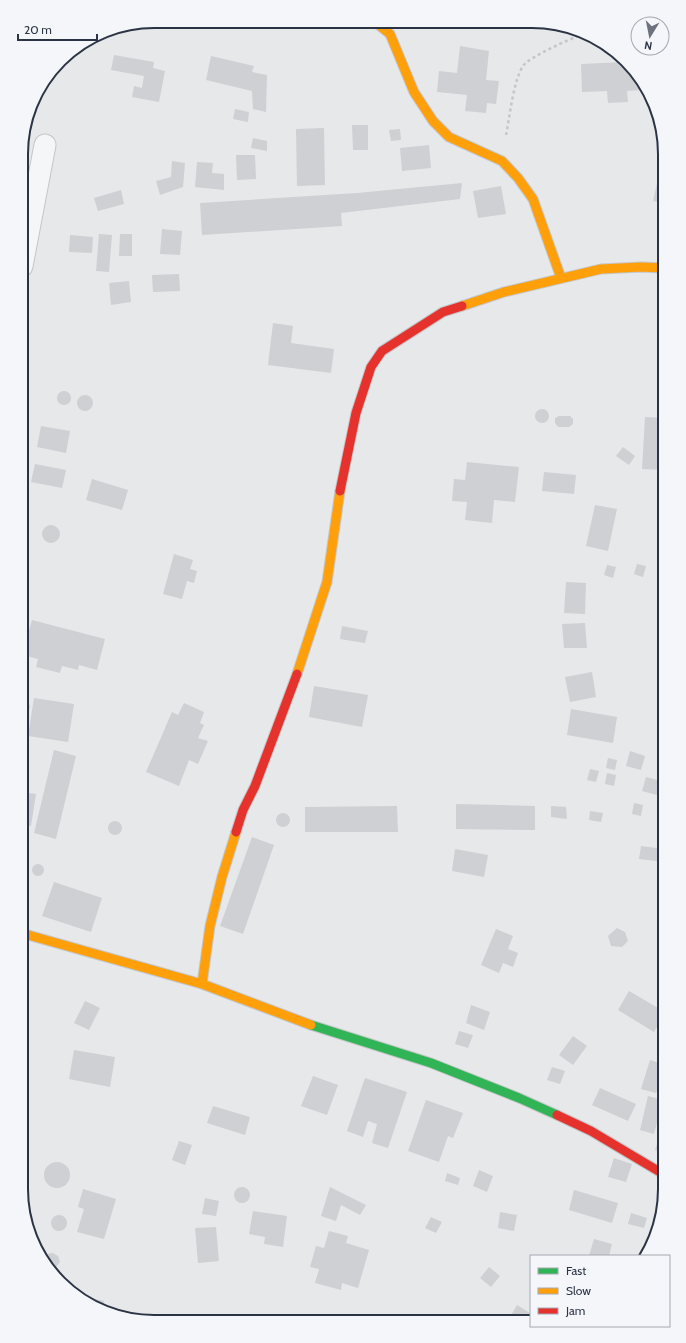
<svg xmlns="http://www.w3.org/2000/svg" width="686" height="1343" viewBox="0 0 686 1343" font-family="Cabin,sans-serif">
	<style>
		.building { fill: #ced0d3 }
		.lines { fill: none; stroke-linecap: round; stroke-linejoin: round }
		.street-casing { stroke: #c4c6c8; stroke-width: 23 }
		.fast-casing { stroke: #c4c6c8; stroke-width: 11 }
		.slow-casing { stroke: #c4c6c8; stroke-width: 11 }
		.jam-casing { stroke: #c4c6c8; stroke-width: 11 }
		.path { stroke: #c5c6ca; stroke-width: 2.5; stroke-dasharray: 3 3; stroke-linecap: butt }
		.street { stroke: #f5f6f7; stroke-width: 21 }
		.fast { stroke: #30b455; stroke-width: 9 }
		.slow { stroke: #ff9f0a; stroke-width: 9 }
		.jam { stroke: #e5322d; stroke-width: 9 }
		.rim { fill: none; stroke: #2b3445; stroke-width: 2 }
	</style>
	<rect width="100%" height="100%" fill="#e6e8ea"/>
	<path class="building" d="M544,23L558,24L567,28V29L544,25Z
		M460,46L489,51L486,80L499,81L496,104L487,103L486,113L465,111L467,95L437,92L439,71L457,73Z
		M114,55L154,62L153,68L165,71L159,102L132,97L134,86L142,88L144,76L111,70Z
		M211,56L254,66L252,72L267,75L266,112L253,109L252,91L206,80Z
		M625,62L642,87V90L627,91L628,102L608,103L607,91L582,92L581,64Z
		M235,109L249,112L248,122L233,119Z
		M352,125H368V150H353Z
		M324,128L325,185L297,186L296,129Z
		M400,129L401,140L391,141L389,130Z
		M253,138L267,141V151L251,148Z
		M429,145L431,168L402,171L400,148Z
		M664,152L665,154V203L653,201Z
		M236,155H255L256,179L237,180Z
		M172,161L185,163L183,187L160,195L156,181L171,177Z
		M197,162L213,163L212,173L224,174V190L195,187Z
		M462,183L460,199L341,213L342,226L202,235L200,203L357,193Z
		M501,186L506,214L478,218L473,191Z
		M121,190L124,204L98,211L94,198Z
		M162,229L182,231L180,255L160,254Z
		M99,234L112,235L109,272L96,271Z
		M120,234H132V256H119Z
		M70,235L93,237L92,253L69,252Z
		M179,274L180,291L153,292L152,275Z
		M129,281L131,302L111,305L109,283Z
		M273,323L293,326L291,343L334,349L331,373L268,365Z
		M57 398a7 7 0 1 1 14 0a7 7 0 1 1-14 0Z
		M77 403a8 8 0 1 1 16 0a8 8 0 1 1-16 0Z
		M535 416a7 7 0 1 1 14 0a7 7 0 1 1-14 0Z
		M559,416H570L573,419V424L569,427H558L555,423V418Z
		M645,417L665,418V470L642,469Z
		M41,426L70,431L66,453L37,447Z
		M623,447L635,456L629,465L616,456Z
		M467,462L519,467L515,502L494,500L492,523L465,520L467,502L452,501L454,479L465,480Z
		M35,464L66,470L62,488L31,482Z
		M544,472L576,475L574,494L542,491Z
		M92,479L128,490L122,510L86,500Z
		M595,505L617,509L608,551L586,546Z
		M42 534a9 9 0 1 1 18 0a9 9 0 1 1-18 0Z
		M174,554L193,560L190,569L197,571L194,583L187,581L182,599L163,594Z
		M637,564L646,566L643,577L634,574Z
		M607,565L616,567L613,578L604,575Z
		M566,582L586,583L585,614L564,613Z
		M32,620L105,639L97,670L79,665L78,670L62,666L60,673L36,667L38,659L22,655Z
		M585,623L587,648H564L562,624Z
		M342,626L368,631L365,643L340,639Z
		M592,672L596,697L570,702L565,677Z
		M314,686L368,695L362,727L309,717Z
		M34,698L74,704L68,742L28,736Z
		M184,703L204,712L200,723L204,725L198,738L208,741L198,764L189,760L179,786L146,772L172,712L178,715Z
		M22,704L30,705L26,729L21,728Z
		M571,709L617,717L613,743L567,735Z
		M54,750L76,756L56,839L34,833Z
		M630,751L645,756L641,770L626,766Z
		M608,758L617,760L615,770L606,768Z
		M590,769L599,771L596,782L587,780Z
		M607,773L616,775L614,786L605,784Z
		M646,777L661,781L657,795L642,791Z
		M21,792L36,794L31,826L21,824Z
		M634,803L643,805L641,816L632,814Z
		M456,804L535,806V830L456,829Z
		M397,806L398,832H305V807Z
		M551,806L566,807L567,819L551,817Z
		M590,811L603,813L601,822L589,820Z
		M276 820a7 7 0 1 1 14 0a7 7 0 1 1-14 0Z
		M108 828a7 7 0 1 1 14 0a7 7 0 1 1-14 0Z
		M252,837L274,845L243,934L220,926Z
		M641,846L665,849V862L639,859Z
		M455,849L488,855L484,877L452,871Z
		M32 870a6 6 0 1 1 12 0a6 6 0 1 1-12 0Z
		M54,882L102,898L91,932L42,916Z
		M617,928L625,932L628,941L622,947L611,946L608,936Z
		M496,929L513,936L508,949L518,953L513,967L503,963L499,973L481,965Z
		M629,991L665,1012V1014L654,1032L618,1010Z
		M85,1001L100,1008L89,1030L74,1023Z
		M471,1005L490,1012L484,1030L466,1023Z
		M459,1031L473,1035L468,1048L455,1044Z
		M573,1036L587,1046L573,1065L559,1055Z
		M74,1050L115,1057L110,1087L69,1079Z
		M650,1060L665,1065V1069L656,1093L641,1089Z
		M552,1067L565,1071L560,1084L547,1080Z
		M313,1076L338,1085L327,1115L301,1106Z
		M365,1078L407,1092L388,1148L372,1143L377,1124L368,1121L363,1137L347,1131Z
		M600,1088L636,1104L628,1121L592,1105Z
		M648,1096L663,1100L654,1134L640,1130Z
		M426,1100L463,1113L453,1138L448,1136L439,1162L408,1151Z
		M213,1106L250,1117L245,1135L207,1123Z
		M665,1120V1153L655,1150Z
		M179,1141L192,1145L185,1165L172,1160Z
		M614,1158L632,1164L626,1182L608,1177Z
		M44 1175a13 13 0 1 1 26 0a13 13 0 1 1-26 0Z
		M479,1170L493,1176L487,1192L473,1186Z
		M447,1173L460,1178L458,1185L445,1181Z
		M330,1187L366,1205L360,1215L341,1205L336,1221L321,1216Z
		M234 1195a8 8 0 1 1 16 0a8 8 0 1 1-16 0Z
		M83,1189L116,1199L104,1239L77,1232L84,1209L78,1207Z
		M574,1190L618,1203L612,1223L569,1210Z
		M205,1198L219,1201L216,1216L202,1214Z
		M253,1211L287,1216L283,1247L264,1244L265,1237L249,1234Z
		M500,1212L517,1215L514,1231L498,1228Z
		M631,1213L647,1218L644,1228L628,1224Z
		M51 1223a8 8 0 1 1 16 0a8 8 0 1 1-16 0Z
		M431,1217L442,1222L436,1233L425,1228Z
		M216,1227L219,1261L198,1263L195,1228Z
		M329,1231L348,1236L346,1243L369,1250L358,1288L342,1283L341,1290L315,1283L319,1269L310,1267L316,1246L324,1248Z
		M594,1239L612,1244L609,1256H589Z
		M53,1253L58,1256L60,1262L56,1267L52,1268L45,1257L47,1254Z
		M489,1267L500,1276L491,1287L480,1278Z
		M76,1295L104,1301L102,1310L95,1308Z
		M517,1305L530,1313L525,1322H520L510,1317Z"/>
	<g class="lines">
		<g class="street-casing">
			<path id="street" d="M22,266L45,145"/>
		</g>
		<g class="fast-casing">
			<path id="fast" d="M311,1025L431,1063L519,1098L557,1115"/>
		</g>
		<g class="slow-casing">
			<path id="slow" d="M375,22L390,34L414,92L433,121L449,137L502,161L518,178L533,199L561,278
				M462,306L504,292L601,269L641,267L665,268
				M297,674L327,582L340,491
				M21,933L202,984L311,1025
				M202,984L210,926L222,877L236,832"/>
		</g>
		<g class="jam-casing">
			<path id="jam" d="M340,491L356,413L371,367L382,351L443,312L462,306
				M236,832L243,810L255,786L297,674
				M557,1115L591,1131L665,1175"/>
		</g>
		<path class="path" d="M506,135C510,116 513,82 523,66C529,57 570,39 581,35"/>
		<use href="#street" class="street"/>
		<use href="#fast" class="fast"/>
		<use href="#slow" class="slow"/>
		<use href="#jam" class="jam"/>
	</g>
	<path d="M0 0H686V1343H0ZM154 28H532A126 126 0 0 1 658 154V1189A126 126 0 0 1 532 1315H154A126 126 0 0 1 28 1189V154A126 126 0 0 1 154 28Z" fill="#f4f6f9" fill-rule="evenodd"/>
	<path class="rim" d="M154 28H532A126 126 0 0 1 658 154V1189A126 126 0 0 1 532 1315H154A126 126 0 0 1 28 1189V154A126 126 0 0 1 154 28Z"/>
	<rect x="530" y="1255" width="140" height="72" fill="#f4f6f9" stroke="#a4a8b1"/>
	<rect x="538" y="1268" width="20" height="6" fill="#30b455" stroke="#a4a8b1"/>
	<text x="566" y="1275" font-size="12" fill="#2b3445">Fast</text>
	<rect x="538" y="1288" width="20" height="6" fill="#ff9f0a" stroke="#a4a8b1"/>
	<text x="566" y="1295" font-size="12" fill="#2b3445">Slow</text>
	<rect x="538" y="1308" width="20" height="6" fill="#e5322d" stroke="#a4a8b1"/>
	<text x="566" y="1315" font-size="12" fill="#2b3445">Jam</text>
	<g transform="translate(650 36) rotate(190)"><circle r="19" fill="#f4f6f9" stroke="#a4a8b1"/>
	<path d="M0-3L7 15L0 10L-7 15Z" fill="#6c737f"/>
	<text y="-6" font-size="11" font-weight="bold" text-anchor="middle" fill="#2b3445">N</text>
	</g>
	<path d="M18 34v6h79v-6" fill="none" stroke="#2b3445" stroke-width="2"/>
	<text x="24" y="34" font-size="12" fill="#2b3445" stroke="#f4f6f9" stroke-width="3" paint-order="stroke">20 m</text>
</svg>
